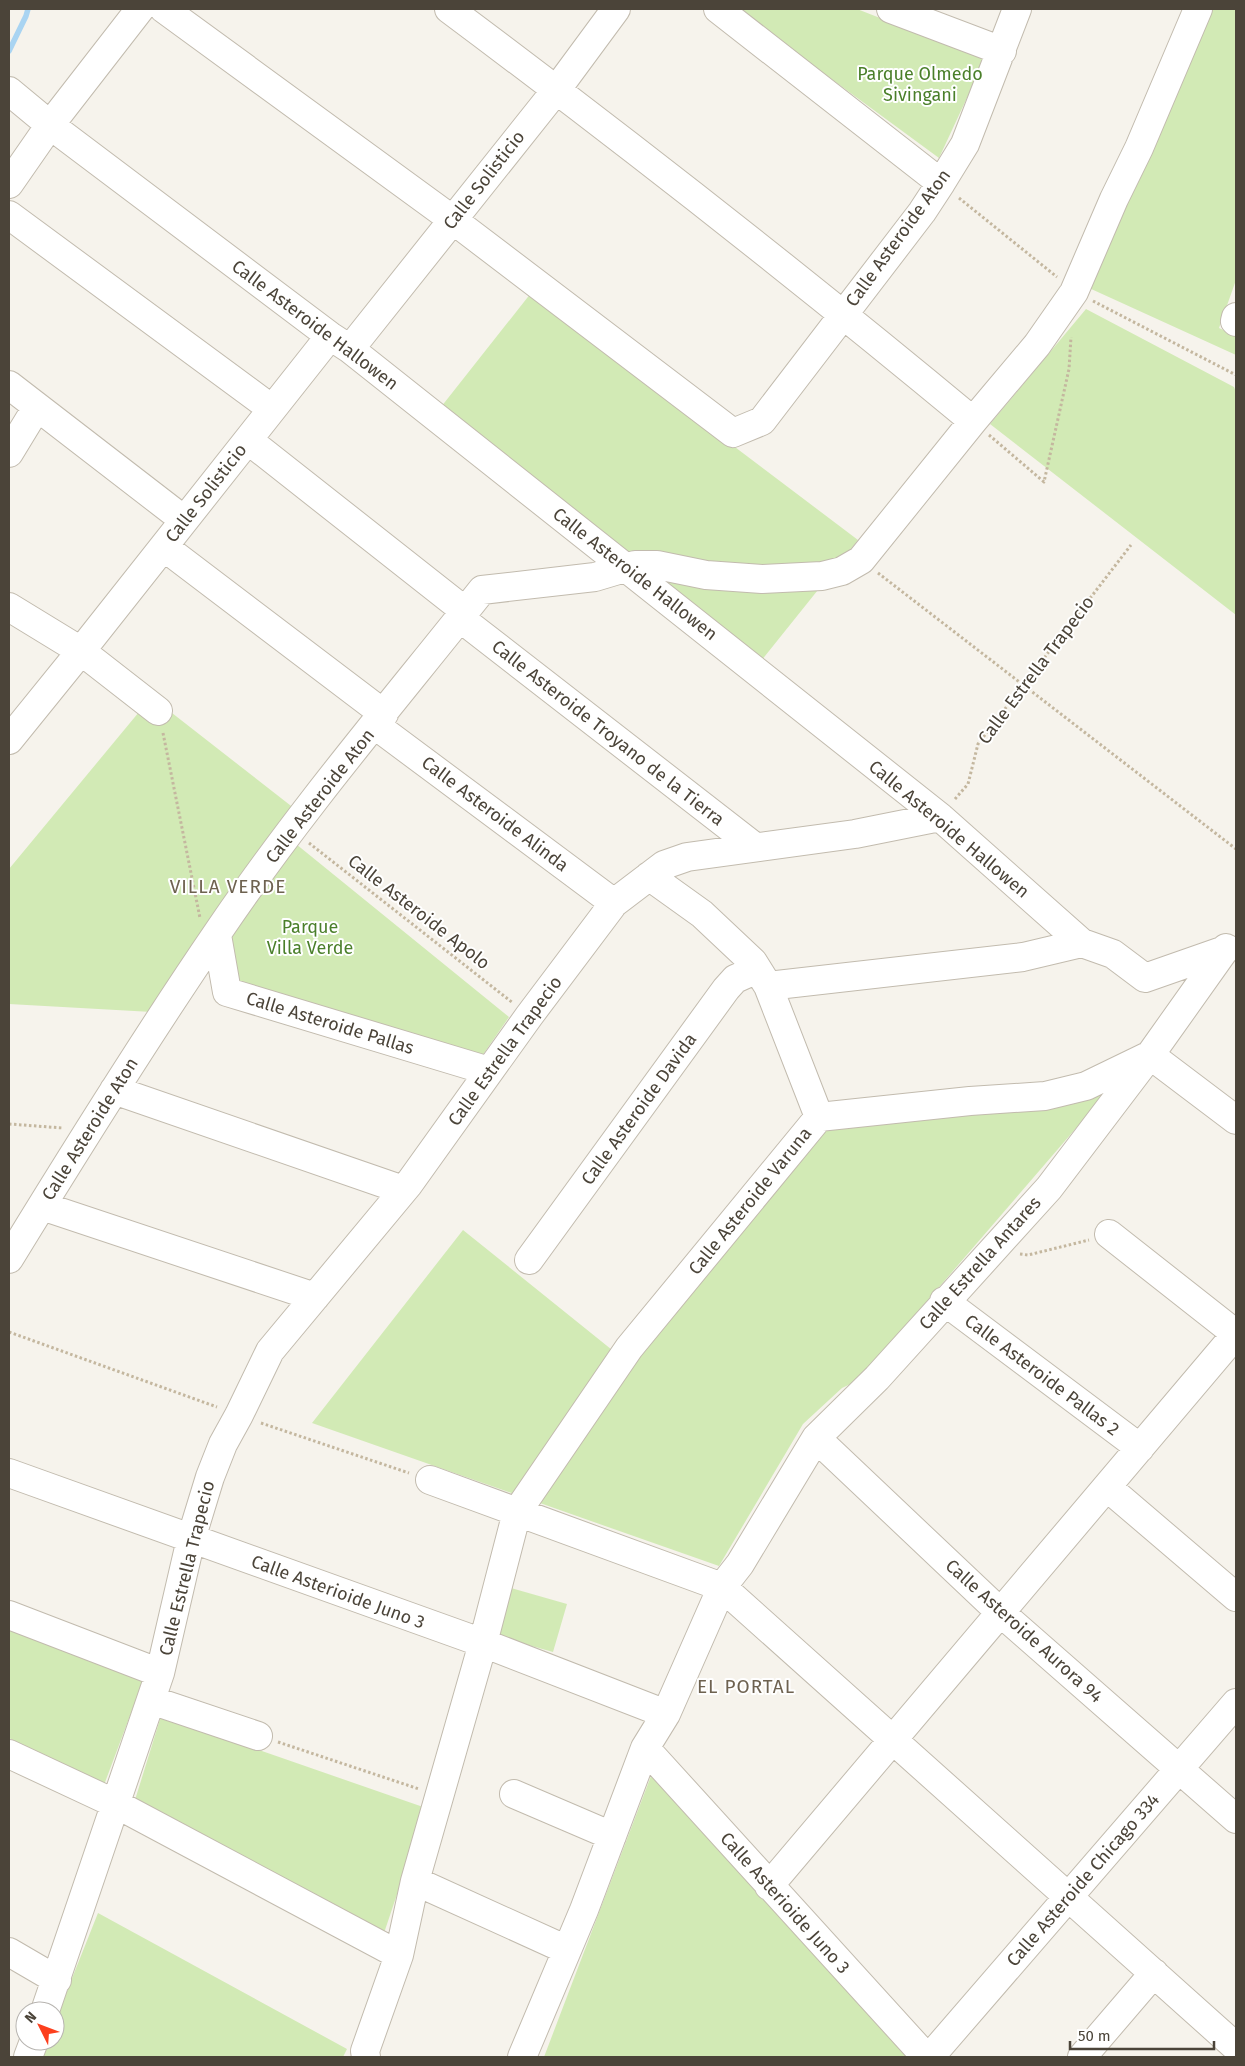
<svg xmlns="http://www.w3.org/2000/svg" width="1245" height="2066" viewBox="0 0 1245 2066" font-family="'Fira Sans',sans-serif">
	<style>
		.green { fill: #d2eab5 }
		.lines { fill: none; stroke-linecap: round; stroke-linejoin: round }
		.stream { stroke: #a9d4f2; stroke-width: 5.5 }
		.minor-casing { stroke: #c2bbae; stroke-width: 30 }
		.path { stroke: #c4b79f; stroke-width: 3; stroke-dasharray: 2.5 2.5; stroke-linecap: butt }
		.minor { stroke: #fff; stroke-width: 28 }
		.labels { text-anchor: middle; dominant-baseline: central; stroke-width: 4; stroke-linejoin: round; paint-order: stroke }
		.park-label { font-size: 18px; fill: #4a7f2a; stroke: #fff }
		.street-label { font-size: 18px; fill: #4b4439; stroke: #fff }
		.neighbourhood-label { font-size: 19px; letter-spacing: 1px; fill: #6e6250; stroke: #fff }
	</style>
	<rect width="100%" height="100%" fill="#f6f3ec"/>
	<path class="green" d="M736,9H857L985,59L939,158Z
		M1212,9H1236V280L1219,328L1236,336V355L1089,288Z
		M531,293L858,540L761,661L441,407Z
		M1086,309L1234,387L1236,392V615L990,424Z
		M139,712L172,713L295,809L152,1012L9,1004V869Z
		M296,844L509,1017L482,1056L208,971Z
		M1108,1091L859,1380L842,1388L803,1424L719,1566L312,1423L463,1230L632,1366L823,1130Z
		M511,1588L567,1604L553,1652L496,1636Z
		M9,1628L143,1681L104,1785L9,1738Z
		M161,1716L426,1808L383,1936L135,1800Z
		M651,1776L907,2057H544Z
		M98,1913L347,2049L343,2057H41L47,2041H55V2021Z"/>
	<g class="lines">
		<path class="stream" d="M9,51L26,16L28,9"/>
		<g class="minor-casing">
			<path id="minor" d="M164,9L453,220L733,433L762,421L922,212L941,183L965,144L1017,9
				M449,9C627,142 802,279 973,421
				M718,9L941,183
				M891,9L1002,51
				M9,91L50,125L330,336L350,349L940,817L1082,943L1113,954L1145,978L1225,950
				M9,184L50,125L140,9
				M9,215L272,409
				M1236,317L1235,321L1236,322
				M350,349L557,89L616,9
				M9,385L184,520
				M248,440L465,611
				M9,453L37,407
				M164,547L384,714
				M9,607L81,651L158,711
				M460,618L755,847
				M375,725L614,903
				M9,740L81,651L330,336
				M649,876L702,914L753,962L768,986L819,1117
				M217,935L227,992L489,1071
				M768,986L1023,957L1082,943
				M1150,1055L1236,1120
				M114,1090L403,1190
				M42,1206L315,1297
				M1109,1234L1236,1334
				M9,1259C77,1148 146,1037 220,929C300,811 393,702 482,590L595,577L635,565H657L706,575L762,579L822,576L842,571L861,560L973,421L1037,345L1074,292L1114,199L1139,148L1198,9
				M529,1260L726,989L735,979L757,969
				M944,1301L1140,1448
				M816,1438L1001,1613L1236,1819
				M9,1473L483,1643L666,1714
				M430,1480L722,1587L1236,2047
				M1107,1487L1236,1597
				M9,1615L160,1673
				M151,1700L258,1736
				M645,1748L926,2057
				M9,1754L116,1804L399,1955
				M514,1794L612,1836
				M415,1881L567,1950
				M769,1886L1236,1334
				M9,1952L57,1980
				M45,2011L160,1673L191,1539L210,1477L223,1444L239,1415L270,1351L408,1185L529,1016L614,903L664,865L687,857L855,834L940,817
				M28,2057L34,2041
				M366,2057L365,2051L399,1955L415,1881L483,1643L517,1512L629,1348L819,1117L970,1101L1045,1096L1086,1086L1150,1055
				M522,2057L584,1910L645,1748L666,1714L722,1587L740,1564L816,1438L877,1378L1049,1188L1150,1055L1226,948
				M930,2057L1236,1703
				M1082,2057L1154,1973"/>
		</g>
		<path class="path" d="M959,198L1057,277
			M1093,301L1236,375
			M989,435L1044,482L1069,369L1071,337
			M878,573L1236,849
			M163,733L200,918
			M955,799L968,784L978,744L1131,545
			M309,843L513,1003
			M9,1124L63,1128
			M1020,1254L1028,1255L1089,1240
			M9,1332L217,1407
			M261,1423L409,1473
			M278,1742L419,1789"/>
		<use href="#minor" class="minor"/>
	</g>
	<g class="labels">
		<g class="park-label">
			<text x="920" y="74">Parque Olmedo<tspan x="920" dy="21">Sivingani</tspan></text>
			<text x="310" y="927">Parque<tspan x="310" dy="21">Villa Verde</tspan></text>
		</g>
		<g class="street-label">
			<text transform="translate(484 180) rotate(-52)">Calle Solisticio</text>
			<text transform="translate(898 238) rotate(-54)">Calle Asteroide Aton</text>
			<text transform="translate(315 325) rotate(37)">Calle Asteroide Hallowen</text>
			<text transform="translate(206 493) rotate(-52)">Calle Solisticio</text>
			<text transform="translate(635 574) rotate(38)">Calle Asteroide Hallowen</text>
			<text transform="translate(1036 670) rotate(-53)">Calle Estrella Trapecio</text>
			<text transform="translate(608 733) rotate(38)">Calle Asteroide Troyano de la Tierra</text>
			<text transform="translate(320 796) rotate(-52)">Calle Asteroide Aton</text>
			<text transform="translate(495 814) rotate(37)">Calle Asteroide Alinda</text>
			<text transform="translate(949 829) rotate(40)">Calle Asteroide Hallowen</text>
			<text transform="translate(419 912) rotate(38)">Calle Asteroide Apolo</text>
			<text transform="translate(330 1023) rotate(17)">Calle Asteroide Pallas</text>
			<text transform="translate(505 1051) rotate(-54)">Calle Estrella Trapecio</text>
			<text transform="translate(639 1109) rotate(-54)">Calle Asteroide Davida</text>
			<text transform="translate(90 1129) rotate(-58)">Calle Asteroide Aton</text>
			<text transform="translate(750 1201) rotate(-51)">Calle Asteroide Varuna</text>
			<text transform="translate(980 1263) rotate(-48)">Calle Estrella Antares</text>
			<text transform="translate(1042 1375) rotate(37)">Calle Asteroide Pallas 2</text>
			<text transform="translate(187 1568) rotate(-76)">Calle Estrella Trapecio</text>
			<text transform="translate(338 1592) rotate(20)">Calle Asterioide Juno 3</text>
			<text transform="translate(1024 1631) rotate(42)">Calle Asteroide Aurora 94</text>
			<text transform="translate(1083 1880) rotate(-49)">Calle Asteroide Chicago 334</text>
			<text transform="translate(785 1903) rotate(48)">Calle Asterioide Juno 3</text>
		</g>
		<g class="neighbourhood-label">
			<text x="228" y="886">VILLA VERDE</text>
			<text x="746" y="1686">EL PORTAL</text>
		</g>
	</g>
	<rect width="1245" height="2066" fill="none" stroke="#4b4439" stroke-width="20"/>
	<g transform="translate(40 2026) rotate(312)"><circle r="24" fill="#ffffff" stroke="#b7b4b0"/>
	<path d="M0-4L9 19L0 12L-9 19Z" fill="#fc3f1d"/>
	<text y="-8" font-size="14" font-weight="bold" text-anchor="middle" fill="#4b4439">N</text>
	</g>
	<path d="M1070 2041v8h144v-8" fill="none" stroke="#4b4439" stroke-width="2.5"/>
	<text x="1078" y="2041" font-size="15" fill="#4b4439" stroke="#ffffff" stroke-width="4" paint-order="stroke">50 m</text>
</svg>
